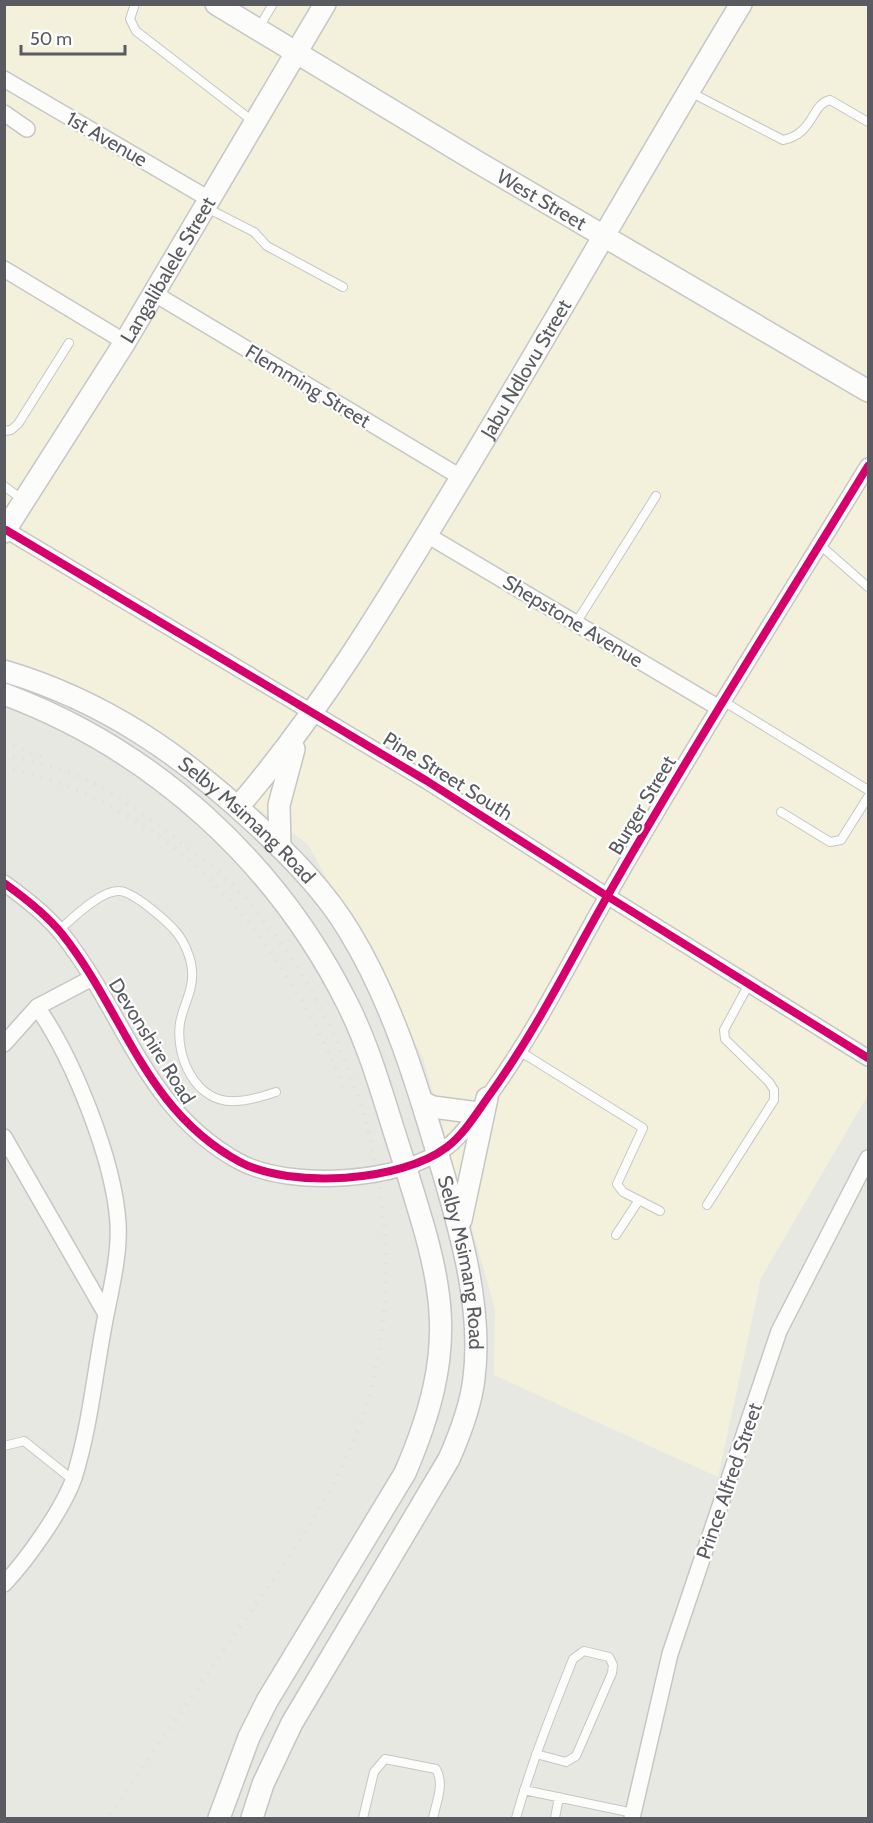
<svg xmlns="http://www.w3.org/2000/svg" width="873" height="1823" viewBox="0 0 873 1823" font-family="Cabin,sans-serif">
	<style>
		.commercial { fill: #f3f1db }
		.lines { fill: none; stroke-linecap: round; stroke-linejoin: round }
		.lane-casing { stroke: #c6c6c5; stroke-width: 10 }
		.street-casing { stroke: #c6c6c5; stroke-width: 18 }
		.secondary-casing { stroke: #c5c6c5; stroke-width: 24 }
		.lane { stroke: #fcfcfb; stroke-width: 8 }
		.street { stroke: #fcfcfb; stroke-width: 15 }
		.secondary { stroke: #fcfcfb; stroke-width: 21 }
		.rail { stroke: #e1e1e0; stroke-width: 4.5; stroke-dasharray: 1.5 8; stroke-linecap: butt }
		.cycleway-casing { stroke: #fff; stroke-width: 11 }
		.cycleway { stroke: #d6006c; stroke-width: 8 }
		.labels { text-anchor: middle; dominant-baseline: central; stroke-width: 4.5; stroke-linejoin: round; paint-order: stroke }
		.street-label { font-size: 20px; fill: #595b61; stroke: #fff }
	</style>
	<rect width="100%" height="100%" fill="#e8e8e3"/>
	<path class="commercial" d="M5,5H868V1095L761,1278L718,1477L494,1375L495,1309L423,1058L308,844L126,716L5,663Z"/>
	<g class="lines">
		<g class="lane-casing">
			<path id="lane" d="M135,4L130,19L136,31L254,122
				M258,29L273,4
				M690,92L783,140C814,134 811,104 830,100L868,122
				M205,207L254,232L267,246L343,287
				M4,431L11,430L18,424L69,343
				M4,486L23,500
				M820,545L868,587
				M576,623L656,496
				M723,701L868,790
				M781,812L830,842L841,840L868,797
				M59,930C72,919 101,890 119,891C133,891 168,922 177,933C185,943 191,958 192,970C194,990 183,1005 180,1023C175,1057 196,1104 236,1101C250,1101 263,1096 276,1092
				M521,1052L643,1128L617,1184L623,1192L660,1211
				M707,1205L774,1100V1090L769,1082L725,1039L724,1030L749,984
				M616,1235L639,1200
				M4,1446L24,1441L73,1480
				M524,1790L633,1813
				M363,1818L374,1772L385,1759L436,1769C445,1784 436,1803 433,1818
				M516,1818C531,1764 552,1712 573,1659L584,1651L609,1657L613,1665L612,1673L576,1756L566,1762L536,1754
				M555,1818L559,1797"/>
		</g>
		<g class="street-casing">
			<path id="street" d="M4,79L209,199
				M4,113L27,129
				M4,269L125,342
				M155,294L462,478
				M6,530L427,781L607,896L868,1058
				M427,535L719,708
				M4,883C25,898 46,914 62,934C125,1013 144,1110 240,1162C291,1189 401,1182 447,1147C466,1132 477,1112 491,1093C537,1029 569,963 608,895C691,750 781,608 868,466
				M4,1044L37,1007L92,978
				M4,1137L106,1314
				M4,1584C27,1560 63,1509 74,1478C89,1430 94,1380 103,1331C109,1296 120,1258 118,1223C114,1160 73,1058 37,1007
				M632,1818L670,1654L779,1331L868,1158"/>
		</g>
		<g class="secondary-casing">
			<g id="secondary">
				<path id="s1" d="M216,4L474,160L868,391"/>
				<path id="s2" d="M4,532L125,342L325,4"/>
				<path id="s3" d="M4,671C105,701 182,755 257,825C291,857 325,891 349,931C392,1001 417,1084 440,1162C460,1229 483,1308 474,1378C471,1406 460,1434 449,1459L292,1723L263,1784L252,1818"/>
				<path d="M4,694C154,750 277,862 348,1005C371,1051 384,1101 400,1150C442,1283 463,1338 405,1473L267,1701L249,1737L219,1818"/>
				<path id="s4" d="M238,807C319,713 383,607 447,501C547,337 641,169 741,4"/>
				<path d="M280,847L279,805L294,749"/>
				<path d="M422,1102L433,1107L478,1113"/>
				<path d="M461,1220L487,1098"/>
			</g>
		</g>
		<use href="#lane" class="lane"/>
		<use href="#street" class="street"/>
		<use href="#secondary" class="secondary"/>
		<path class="rail" d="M4,743L48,758
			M4,755C32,761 60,768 87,780C119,795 147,817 175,838C199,857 225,875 245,898C372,1041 426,1263 353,1442C328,1504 288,1557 250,1612C203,1681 155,1750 107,1818
			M4,767C178,807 277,931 344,1087"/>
		<g class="cycleway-casing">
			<path id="cycleway" d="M6,530L427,781L607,896L868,1058
				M4,883C25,898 46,914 62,934C125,1013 144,1110 240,1162C291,1189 401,1182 447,1147C466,1132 477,1112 491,1093C537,1029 569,963 608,895C691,750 781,608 868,466"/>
		</g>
		<use href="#cycleway" class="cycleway"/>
	</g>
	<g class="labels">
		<g class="street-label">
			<text transform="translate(107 139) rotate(30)">1st Avenue</text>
			<text stroke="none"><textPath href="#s1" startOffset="380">West Street</textPath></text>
			<text stroke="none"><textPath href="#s2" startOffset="309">Langalibalele Street</textPath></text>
			<text stroke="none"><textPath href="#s4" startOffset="525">Jabu Ndlovu Street</textPath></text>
			<text transform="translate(308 386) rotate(31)">Flemming Street</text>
			<text transform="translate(573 621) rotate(31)">Shepstone Avenue</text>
			<text transform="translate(448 776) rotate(32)">Pine Street South</text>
			<text transform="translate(642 805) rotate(-59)">Burger Street</text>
			<text stroke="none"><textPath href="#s3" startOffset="288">Selby Msimang Road</textPath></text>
			<text transform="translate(152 1041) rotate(58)">Devonshire Road</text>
			<text stroke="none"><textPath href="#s3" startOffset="792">Selby Msimang Road</textPath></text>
			<text transform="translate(729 1481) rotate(-71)">Prince Alfred Street</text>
		</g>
	</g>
	<rect width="873" height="1823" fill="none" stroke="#595b61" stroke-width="12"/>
	<path d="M21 45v9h104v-9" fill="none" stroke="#595b61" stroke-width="3"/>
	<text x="30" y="45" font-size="18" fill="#595b61" stroke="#ffffff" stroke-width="4.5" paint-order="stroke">50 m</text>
</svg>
